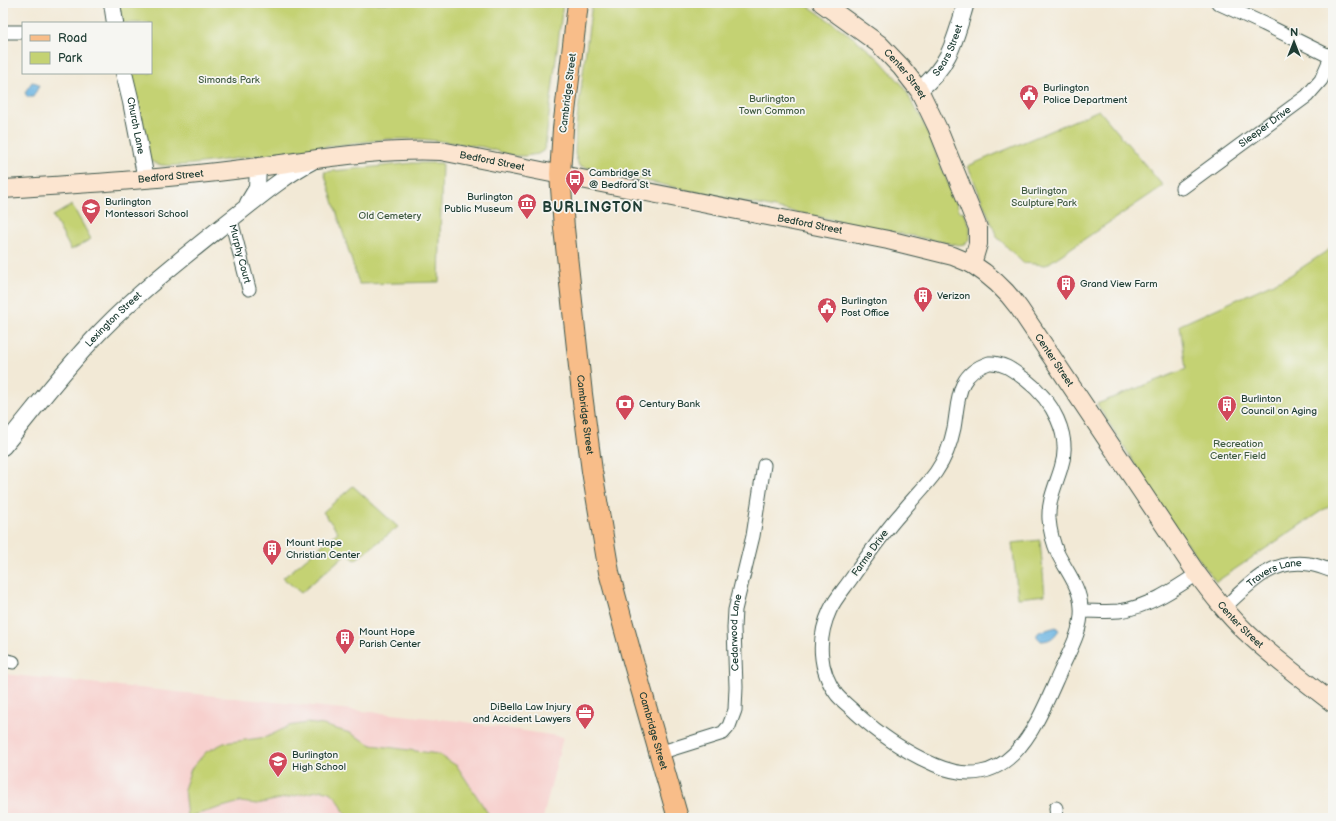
<svg xmlns="http://www.w3.org/2000/svg" width="1336" height="821" viewBox="0 0 1336 821" font-family="'Balsamiq Sans',sans-serif">
	<style>
		.built { fill: #f7d0cd }
		.green { fill: #c4d273; stroke: #728854 }
		.water { fill: #69b3e1; stroke: #44788a }
		.lines { fill: none; stroke-linecap: round; stroke-linejoin: round }
		.minor-casing { stroke: #3f574c; stroke-width: 15 }
		.tertiary-casing { stroke: #3f574c; stroke-width: 18 }
		.secondary-casing { stroke: #3f574c; stroke-width: 20 }
		.primary-casing { stroke: #3f574c; stroke-width: 22 }
		.minor { stroke: #fff; stroke-width: 13 }
		.tertiary { stroke: #fff; stroke-width: 16 }
		.secondary { stroke: #fce5d0; stroke-width: 18 }
		.primary { stroke: #f8bd89; stroke-width: 20 }
		.labels { text-anchor: middle; dominant-baseline: central; stroke-width: 3.5; stroke-linejoin: round; paint-order: stroke }
		.street-label { font-size: 10px; fill: #1f3d34; stroke: #f6f6f2 }
		.park-label { font-size: 10px; fill: #405b41; stroke: #f6f6f2 }
		.poi-label { font-size: 10px; fill: #1f3d34; stroke: #f6f6f2; text-anchor: start }
		.district-label { font-size: 14px; font-weight: bold; letter-spacing: 1px; fill: #1f3d34; stroke: #f6f6f2 }
	</style>
	<rect width="100%" height="100%" fill="#f6f6f2"/>
	<filter id="ink" filterUnits="userSpaceOnUse"><feTurbulence type="fractalNoise" baseFrequency=".025" numOctaves="2"/><feDisplacementMap in="SourceGraphic" scale="8" xChannelSelector="R" yChannelSelector="G"/><feConvolveMatrix kernelMatrix="1 2 1 2 8 2 1 2 1" color-interpolation-filters="sRGB"/></filter>
	<filter id="wash" filterUnits="userSpaceOnUse"><feTurbulence type="fractalNoise" baseFrequency=".012" numOctaves="4" result="noise"/><feDisplacementMap in="SourceGraphic" scale="16" xChannelSelector="R" yChannelSelector="G"/><feGaussianBlur stdDeviation="0.9" result="paint"/><feColorMatrix in="noise" values="0 0 0 0 0 0 0 0 0 0 0 0 0 0 0 0 0 1.4 0 .05"/><feComposite in="paint" operator="in"/></filter>
	<g filter="url(#wash)">
		<rect width="100%" height="100%" fill="#f2e9d6"/>
		<path class="built" d="M3,674L459,721L563,737L543,818H3Z"/>
		<path class="green" d="M118,3H563L545,147L543,151L538,154L525,156H514L483,147L447,142L420,139H387L186,165C173,165 160,168 149,160L130,73H151V23H122Z
			M592,3H804L854,38L878,58L905,88L914,107L920,115L960,212L963,211L970,227V239L965,244L957,245L691,191L579,166L575,154L576,128Z
			M1099,110L1163,186L1046,265L1023,263L997,237L968,166Z
			M413,163H442L439,282L359,284L324,172Z
			M72,205L91,239L71,250L53,216Z
			M1333,247V503L1216,582L1170,520L1097,404L1186,369L1180,325L1289,276Z
			M353,486L398,527L355,560L347,553L301,593L283,578L338,532L323,512Z
			M1040,540L1045,595L1018,598L1012,543Z
			M307,723L323,725L350,733L372,745L438,754L457,766L491,818H347C340,805 338,792 322,790L257,804L240,802L187,817L184,789L191,769L206,752L224,743L267,737L289,726Z"/>
		<path class="water" d="M32,82L37,83L39,86L33,97H27L25,92Z
			M1056,627L1059,630C1054,637 1051,641 1041,641L1037,637V634L1039,632Z"/>
	</g>
	<g filter="url(#ink)">
		<g class="lines">
			<g class="minor-casing">
				<g id="minor">
					<path d="M1218,3L1264,24L1333,58"/>
					<path d="M3,32H23"/>
					<path id="s1" d="M1182,188L1307,96L1321,80L1333,53"/>
					<path id="s2" d="M231,220L249,289"/>
					<path d="M989,363C1004,362 1015,372 1026,380C1052,400 1072,435 1061,468C1056,485 1048,500 1049,519C1050,531 1053,543 1058,554C1067,572 1080,587 1081,607C1083,629 1069,652 1060,672C1036,726 1010,797 935,765C907,753 879,734 856,713C850,707 843,702 837,695C818,670 817,638 830,610C835,599 844,589 851,579C867,556 883,533 902,512C913,498 926,486 936,472C945,459 951,443 954,428C959,399 956,374 989,363Z"/>
					<path id="s3" d="M1224,608C1248,585 1272,558 1309,564C1318,565 1325,569 1333,571"/>
					<path d="M1082,611C1094,611 1107,612 1119,611C1148,607 1173,590 1197,574"/>
					<path d="M3,660L13,662"/>
					<path id="s4" d="M659,753L723,733L729,726L735,710L736,687L734,628L735,610L753,536L764,465"/>
					<path d="M1056,808L1057,818"/>
				</g>
			</g>
			<g class="tertiary-casing">
				<g id="tertiary">
					<path d="M112,3L115,23"/>
					<path id="s5" d="M124,73L131,102L146,179"/>
					<path id="s6" d="M919,90C950,66 955,39 966,3"/>
					<path d="M248,203L257,188L258,167"/>
					<path id="s7" d="M3,447C35,408 66,367 101,331C141,290 185,256 230,220C256,200 282,177 311,162"/>
				</g>
			</g>
			<g class="secondary-casing">
				<g id="secondary">
					<path id="s8" d="M822,3L879,44L901,67L919,90L937,127L978,228V244L972,264C991,276 1006,290 1019,308L1197,574C1212,594 1227,614 1245,631C1272,657 1303,680 1333,703"/>
					<path id="s9" d="M3,189C83,184 163,179 242,169C308,161 375,148 441,151L888,240L953,256L972,264"/>
				</g>
			</g>
			<g class="primary-casing">
				<g id="primary">
					<path id="s10" d="M578,3L563,129L560,174L564,228L582,394L592,471L609,572L633,661L678,818"/>
				</g>
			</g>
			<use href="#minor" class="minor"/>
			<use href="#tertiary" class="tertiary"/>
			<use href="#secondary" class="secondary"/>
			<use href="#primary" class="primary"/>
		</g>
	</g>
	<defs>
		<g id="civic-pin" transform="scale(1)"><path d="M0 17L-7.5 6A9.5 9.5 0 1 1 7.5 6Z" fill="#d1495b" stroke="#f6f6f2"/><path d="M-.6-6.5H3V-4.5H.6V-3L4-1V1h2V6H-6V1h2V-1L-.6-3ZM-1.2 2.5V6h2.4V2.5Z" fill="#fff"/></g>
		<g id="bus-pin" transform="scale(1)"><path d="M0 17L-7.5 6A9.5 9.5 0 1 1 7.5 6Z" fill="#d1495b" stroke="#f6f6f2"/><path d="M-5-6H5V4H4V6H2V4H-2V6H-4V4H-5ZM-3.5-4V0h7V-4ZM-3.5 1.2v1.5H-2V1.2ZM2 1.2v1.5H3.5V1.2Z" fill="#fff"/></g>
		<g id="museum-pin" transform="scale(1)"><path d="M0 17L-7.5 6A9.5 9.5 0 1 1 7.5 6Z" fill="#d1495b" stroke="#f6f6f2"/><path d="M0-6L6-3V-2H-6V-3ZM-5-1h2V3h-2ZM-1-1h2V3h-2ZM3-1h2V3H3ZM-6 4H6V6H-6Z" fill="#fff"/></g>
		<g id="school-pin" transform="scale(1)"><path d="M0 17L-7.5 6A9.5 9.5 0 1 1 7.5 6Z" fill="#d1495b" stroke="#f6f6f2"/><path d="M0-5L7-2L0 1L-7-2ZM-4 1L0 2.5L4 1V4Q0 6-4 4Z" fill="#fff"/></g>
		<g id="building-pin" transform="scale(1)"><path d="M0 17L-7.5 6A9.5 9.5 0 1 1 7.5 6Z" fill="#d1495b" stroke="#f6f6f2"/><path d="M-4-6H4V6H1V3H-1V6H-4ZM-2.5-4.3h1.7v1.8h-1.7ZM.8-4.3h1.7v1.8H.8ZM-2.5-1h1.7V.8h-1.7ZM.8-1h1.7V.8H.8Z" fill="#fff"/></g>
		<g id="bank-pin" transform="scale(1)"><path d="M0 17L-7.5 6A9.5 9.5 0 1 1 7.5 6Z" fill="#d1495b" stroke="#f6f6f2"/><path d="M-6-4H6V4H-6ZM0-2.3a2.3 2.3 0 1 0 0 4.6a2.3 2.3 0 1 0 0-4.6Z" fill="#fff"/></g>
		<g id="office-pin" transform="scale(1)"><path d="M0 17L-7.5 6A9.5 9.5 0 1 1 7.5 6Z" fill="#d1495b" stroke="#f6f6f2"/><path d="M-6-3h4V-5.5h4V-3h4V5H-6ZM-1-4.5V-3h2v-1.5ZM-6 0V1H6V0Z" fill="#fff"/></g>
	</defs>
	<g fill-rule="evenodd">
		<use href="#civic-pin" x="1029" y="94"/>
		<use href="#bus-pin" x="575" y="179"/>
		<use href="#museum-pin" x="527" y="203"/>
		<use href="#school-pin" x="91" y="208"/>
		<use href="#building-pin" x="1066" y="284"/>
		<use href="#building-pin" x="923" y="296"/>
		<use href="#civic-pin" x="827" y="307"/>
		<use href="#bank-pin" x="625" y="404"/>
		<use href="#building-pin" x="1227" y="405"/>
		<use href="#building-pin" x="272" y="549"/>
		<use href="#building-pin" x="345" y="638"/>
		<use href="#office-pin" x="585" y="713"/>
		<use href="#school-pin" x="278" y="761"/>
	</g>
	<g class="labels">
		<g class="street-label">
			<text stroke="none"><textPath href="#s6" startOffset="50">Sears Street</textPath></text>
			<text stroke="none"><textPath href="#s8" startOffset="110">Center Street</textPath></text>
			<text transform="translate(568 93) rotate(-83)">Cambridge Street</text>
			<text stroke="none"><textPath href="#s5" startOffset="54">Church Lane</textPath></text>
			<text stroke="none"><textPath href="#s1" startOffset="103">Sleeper Drive</textPath></text>
			<text stroke="none"><textPath href="#s9" startOffset="492">Bedford Street</textPath></text>
			<text stroke="none"><textPath href="#s9" startOffset="168">Bedford Street</textPath></text>
			<text stroke="none"><textPath href="#s9" startOffset="816">Bedford Street</textPath></text>
			<text stroke="none"><textPath href="#s2" startOffset="35">Murphy Court</textPath></text>
			<text stroke="none"><textPath href="#s7" startOffset="169">Lexington Street</textPath></text>
			<text stroke="none"><textPath href="#s8" startOffset="446">Center Street</textPath></text>
			<text stroke="none"><textPath href="#s10" startOffset="414">Cambridge Street</textPath></text>
			<text transform="translate(870 553) rotate(-54)">Farms Drive</text>
			<text stroke="none"><textPath href="#s3" startOffset="63">Travers Lane</textPath></text>
			<text stroke="none"><textPath href="#s8" startOffset="770">Center Street</textPath></text>
			<text stroke="none"><textPath href="#s4" startOffset="171">Cedarwood Lane</textPath></text>
			<text stroke="none"><textPath href="#s10" startOffset="738">Cambridge Street</textPath></text>
		</g>
		<g class="park-label">
			<text x="229" y="80">Simonds Park</text>
			<text x="772" y="99">Burlington<tspan x="772" dy="12">Town Common</tspan></text>
			<text x="1044" y="191">Burlington<tspan x="1044" dy="12">Sculpture Park</tspan></text>
			<text x="390" y="216">Old Cemetery</text>
			<text x="1238" y="444">Recreation<tspan x="1238" dy="12">Center Field</tspan></text>
		</g>
		<g class="poi-label">
			<text x="1043" y="88">Burlington<tspan x="1043" dy="12">Police Department</tspan></text>
			<text x="589" y="173">Cambridge St<tspan x="589" dy="12">@ Bedford St</tspan></text>
			<text x="513" y="197" text-anchor="end">Burlington<tspan x="513" dy="12">Public Museum</tspan></text>
			<text x="105" y="202">Burlington<tspan x="105" dy="12">Montessori School</tspan></text>
			<text x="1080" y="284">Grand View Farm</text>
			<text x="937" y="296">Verizon</text>
			<text x="841" y="301">Burlington<tspan x="841" dy="12">Post Office</tspan></text>
			<text x="1241" y="399">Burlinton<tspan x="1241" dy="12">Council on Aging</tspan></text>
			<text x="639" y="404">Century Bank</text>
			<text x="286" y="543">Mount Hope<tspan x="286" dy="12">Christian Center</tspan></text>
			<text x="359" y="632">Mount Hope<tspan x="359" dy="12">Parish Center</tspan></text>
			<text x="571" y="707" text-anchor="end">DiBella Law Injury<tspan x="571" dy="12">and Accident Lawyers</tspan></text>
			<text x="292" y="755">Burlington<tspan x="292" dy="12">High School</tspan></text>
		</g>
		<g class="district-label">
			<text x="593" y="207">BURLINGTON</text>
		</g>
	</g>
	<rect width="1336" height="821" fill="none" stroke="#f6f6f2" stroke-width="16"/>
	<rect x="22" y="22" width="130" height="52" fill="#f6f6f2" stroke="#a0aca6"/>
	<rect x="30" y="35" width="20" height="6" fill="#f8bd89" stroke="#a0aca6"/>
	<text x="58" y="42" font-size="12" fill="#1f3d34">Road</text>
	<rect x="30" y="52" width="20" height="12" fill="#c4d273" stroke="#a0aca6"/>
	<text x="58" y="62" font-size="12" fill="#1f3d34">Park</text>
	<g transform="translate(1294 42)" stroke="#f6f6f2" stroke-width="3" paint-order="stroke">
	<path d="M0-3L7 15L0 10L-7 15Z" fill="#1f3d34"/>
	<text y="-6" font-size="11" font-weight="bold" text-anchor="middle" fill="#1f3d34">N</text>
	</g>
</svg>
